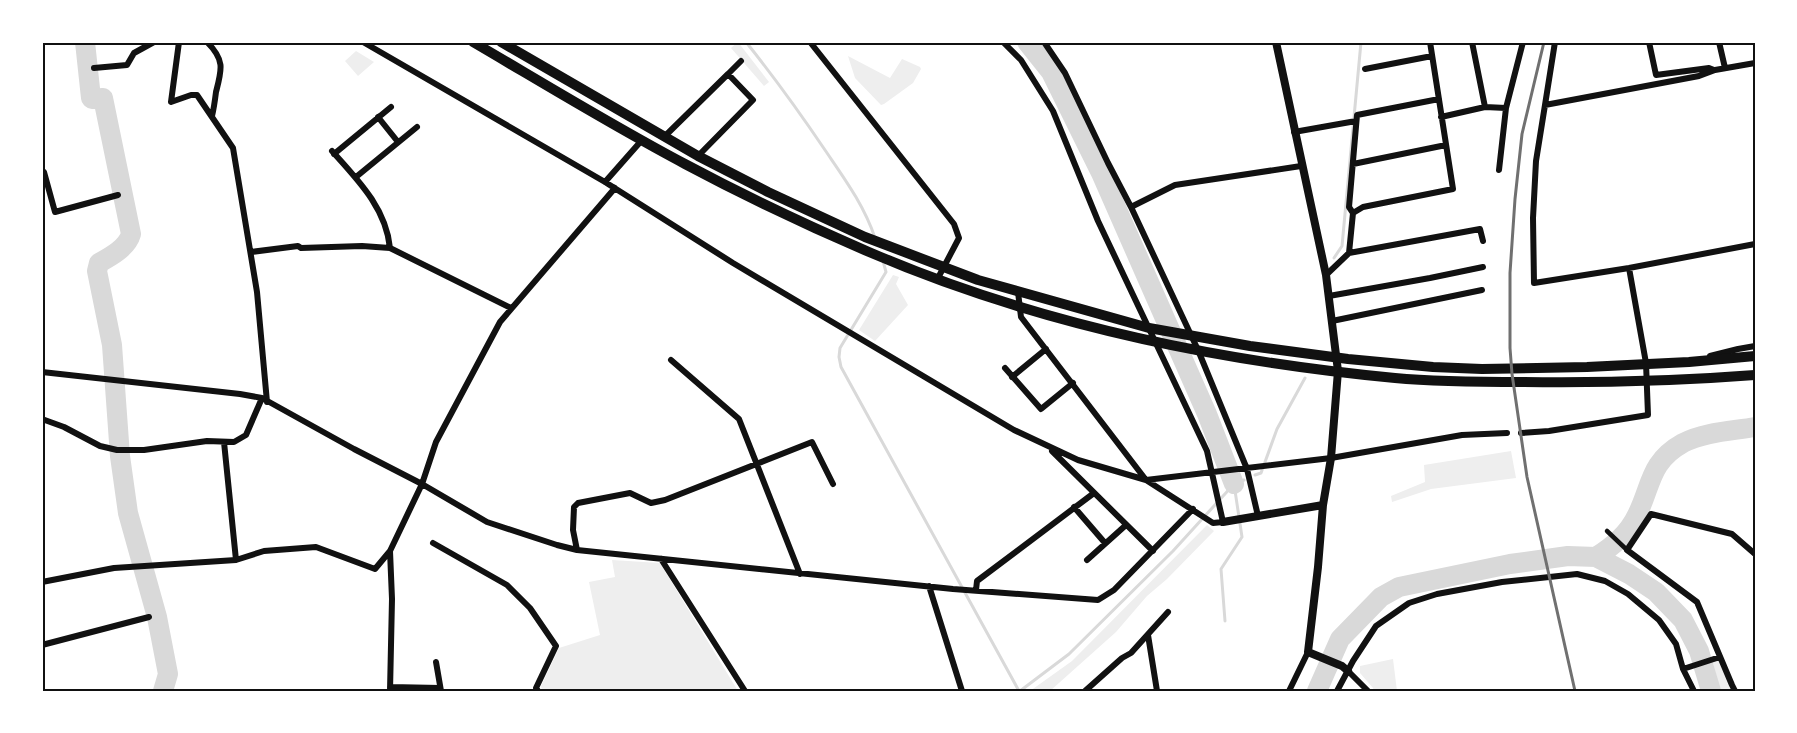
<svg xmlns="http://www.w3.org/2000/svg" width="1797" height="733" viewBox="0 0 1797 733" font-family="'Noto Serif',serif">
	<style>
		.green { fill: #eee }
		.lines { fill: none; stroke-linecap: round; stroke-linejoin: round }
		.stream { stroke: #d9d9d9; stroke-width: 3 }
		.river { stroke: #d9d9d9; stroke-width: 20 }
		.pedestrian { stroke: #111; stroke-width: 4.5 }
		.minor { stroke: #111; stroke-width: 6 }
		.tertiary { stroke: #111; stroke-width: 8 }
		.trunk { stroke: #111; stroke-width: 10 }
		.rail { stroke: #707070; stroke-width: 3 }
		.neatline { fill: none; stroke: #111; stroke-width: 2 }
	</style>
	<rect width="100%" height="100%" fill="#fff"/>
	<path class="green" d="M738,42L769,82L764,86L731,48Z
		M356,51L374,62L358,76L345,61Z
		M848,56L890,78L902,59L920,67L921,69L913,83L884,104L881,105L855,78Z
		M893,275L899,277L896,284L908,305L875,341L859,330Z
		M1511,451L1516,478L1431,489L1392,502L1391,496L1425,482L1424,465Z
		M1207,525L1214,531L1167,579L1147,596L1116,632L1050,691H1030L1072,661Z
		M612,560L660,563L738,691H542L541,686L559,648L600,635L589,582L615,577Z
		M1720,657L1739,691H1720L1712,659Z
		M1393,659L1397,691H1374L1373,688L1360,673V666Z"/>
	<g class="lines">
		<path class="stream" d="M746,42C774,77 800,113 825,150C844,178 864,205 875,238
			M1334,258L1342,246L1361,42
			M883,261L886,272L840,348L839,357L841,367L1019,691
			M1255,475L1261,473L1277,429L1305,378
			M1225,621L1221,569L1242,537L1234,484
			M1020,691L1069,654L1173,551L1234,484L1244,480"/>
		<path class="river" d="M85,42L91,98L92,99L103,98L131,234C127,248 110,257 99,263L97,271L112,345L120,456L128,513L157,617L168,674L163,691
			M1027,42L1051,72L1101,173L1207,414L1234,484
			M1596,557C1613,546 1628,534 1637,515C1652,485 1649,462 1683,443C1704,432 1732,431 1755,427
			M1317,691L1340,639L1381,597L1399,587L1510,564L1568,556L1596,557L1629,574L1656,592L1683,620L1699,651L1711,691"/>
		<path class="pedestrian" d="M1607,531L1627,550"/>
		<path class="minor" d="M179,42L171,102L191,95H197L233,148L257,292L267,402
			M207,42C225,60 222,69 216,92C215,100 214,108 212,116
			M363,42L605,182L733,263L1014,430L1078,460L1146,480L1213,523L1223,522L1207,451L1098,221L1053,111L1021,60L1003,42
			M810,42L954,224L959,238L938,278
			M1044,42L1065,73L1108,163L1131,207L1198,350L1247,469L1258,516
			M1472,42L1485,107
			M1649,42L1656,75L1709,68L1714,70
			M1719,42L1725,68
			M1755,63L1715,70L1699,76L1545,105L1536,161L1533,218L1534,283L1629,268L1755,244
			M94,68L127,65L134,53L154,42
			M1365,69L1432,56
			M728,74L741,61
			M1545,105L1555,42
			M378,117L398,142
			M1441,117L1485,107L1506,108
			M1294,132L1356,121
			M664,137L728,74L753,100L698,156
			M332,151C358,180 386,208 390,248
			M334,154L391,107
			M1353,164L1446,145
			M1499,170L1506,108L1523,42
			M42,172H44L55,212L118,195
			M356,177L417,127
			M605,182L642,140
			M1131,207L1175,185L1301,166
			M1353,213L1363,207L1453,189L1430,42
			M251,252L298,246L301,248L362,246L390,248L511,308
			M1349,253L1480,229L1483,241
			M1326,275L1349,253L1353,213L1349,207L1357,115L1439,99
			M1018,292L1021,317L1146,480L1331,458L1462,435L1507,433
			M1329,296L1430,278L1483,267
			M1332,321L1482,290
			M1710,356L1738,349L1755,346
			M671,360L739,419L800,574
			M1005,368L1041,409L1073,383
			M42,372L240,394L262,398L354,449L422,484L487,522L557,545L577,550L953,589L1098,600L1114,590L1193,509
			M1012,377L1046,349
			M42,419L64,427L100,446L117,450H144L207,441L234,442L246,435L262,398
			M1521,433L1549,431L1648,415L1646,363L1629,268
			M224,442L236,560
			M1052,451L1153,551
			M1074,507L1105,543
			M433,543L507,585L530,608L556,646L536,688L538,691
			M577,550L573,530L574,507L578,503L630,493L651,503L665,500L812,442L833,484
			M661,559L745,691
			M1087,560L1126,525
			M42,582L114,568L236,560L264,551L316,547L375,569L390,551
			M929,586L962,691
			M976,590L977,581L1094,493
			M1148,635L1157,691
			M42,645L149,617
			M436,662L441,691
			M1683,669L1720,657
			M1348,671L1368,691
			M390,687L440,688
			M390,691L392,599L390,551L422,484L436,442L500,322L615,188
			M1085,691L1122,658L1131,653L1168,612
			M1289,691L1308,652
			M1337,691L1353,661L1376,626L1409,603L1437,594L1502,582L1577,574L1605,581L1628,594L1659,620L1676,644L1683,669L1694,691
			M1735,691L1732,685L1697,602L1627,550L1651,514L1732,534L1755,554"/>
		<path class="tertiary" d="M1276,42L1326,275L1338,371L1331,458L1323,505L1318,567L1308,652L1342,666L1348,671
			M1223,522L1323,505"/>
		<path class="trunk" d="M473,42C543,83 613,126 685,164C745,196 806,225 869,252C1034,323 1216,361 1395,378C1438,382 1481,382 1524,382C1601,383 1678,381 1755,375
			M501,42L698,156L768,192L865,237L978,280L1149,328L1250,346L1348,359L1433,367L1482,369L1587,367L1689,362L1755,356"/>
		<path class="rail" d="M1544,42L1522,134L1515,199L1510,273V348L1512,374L1527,477L1575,691"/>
	</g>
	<rect width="1797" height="733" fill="none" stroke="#ffffff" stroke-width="87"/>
	<rect x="44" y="44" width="1710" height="646" class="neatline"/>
</svg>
